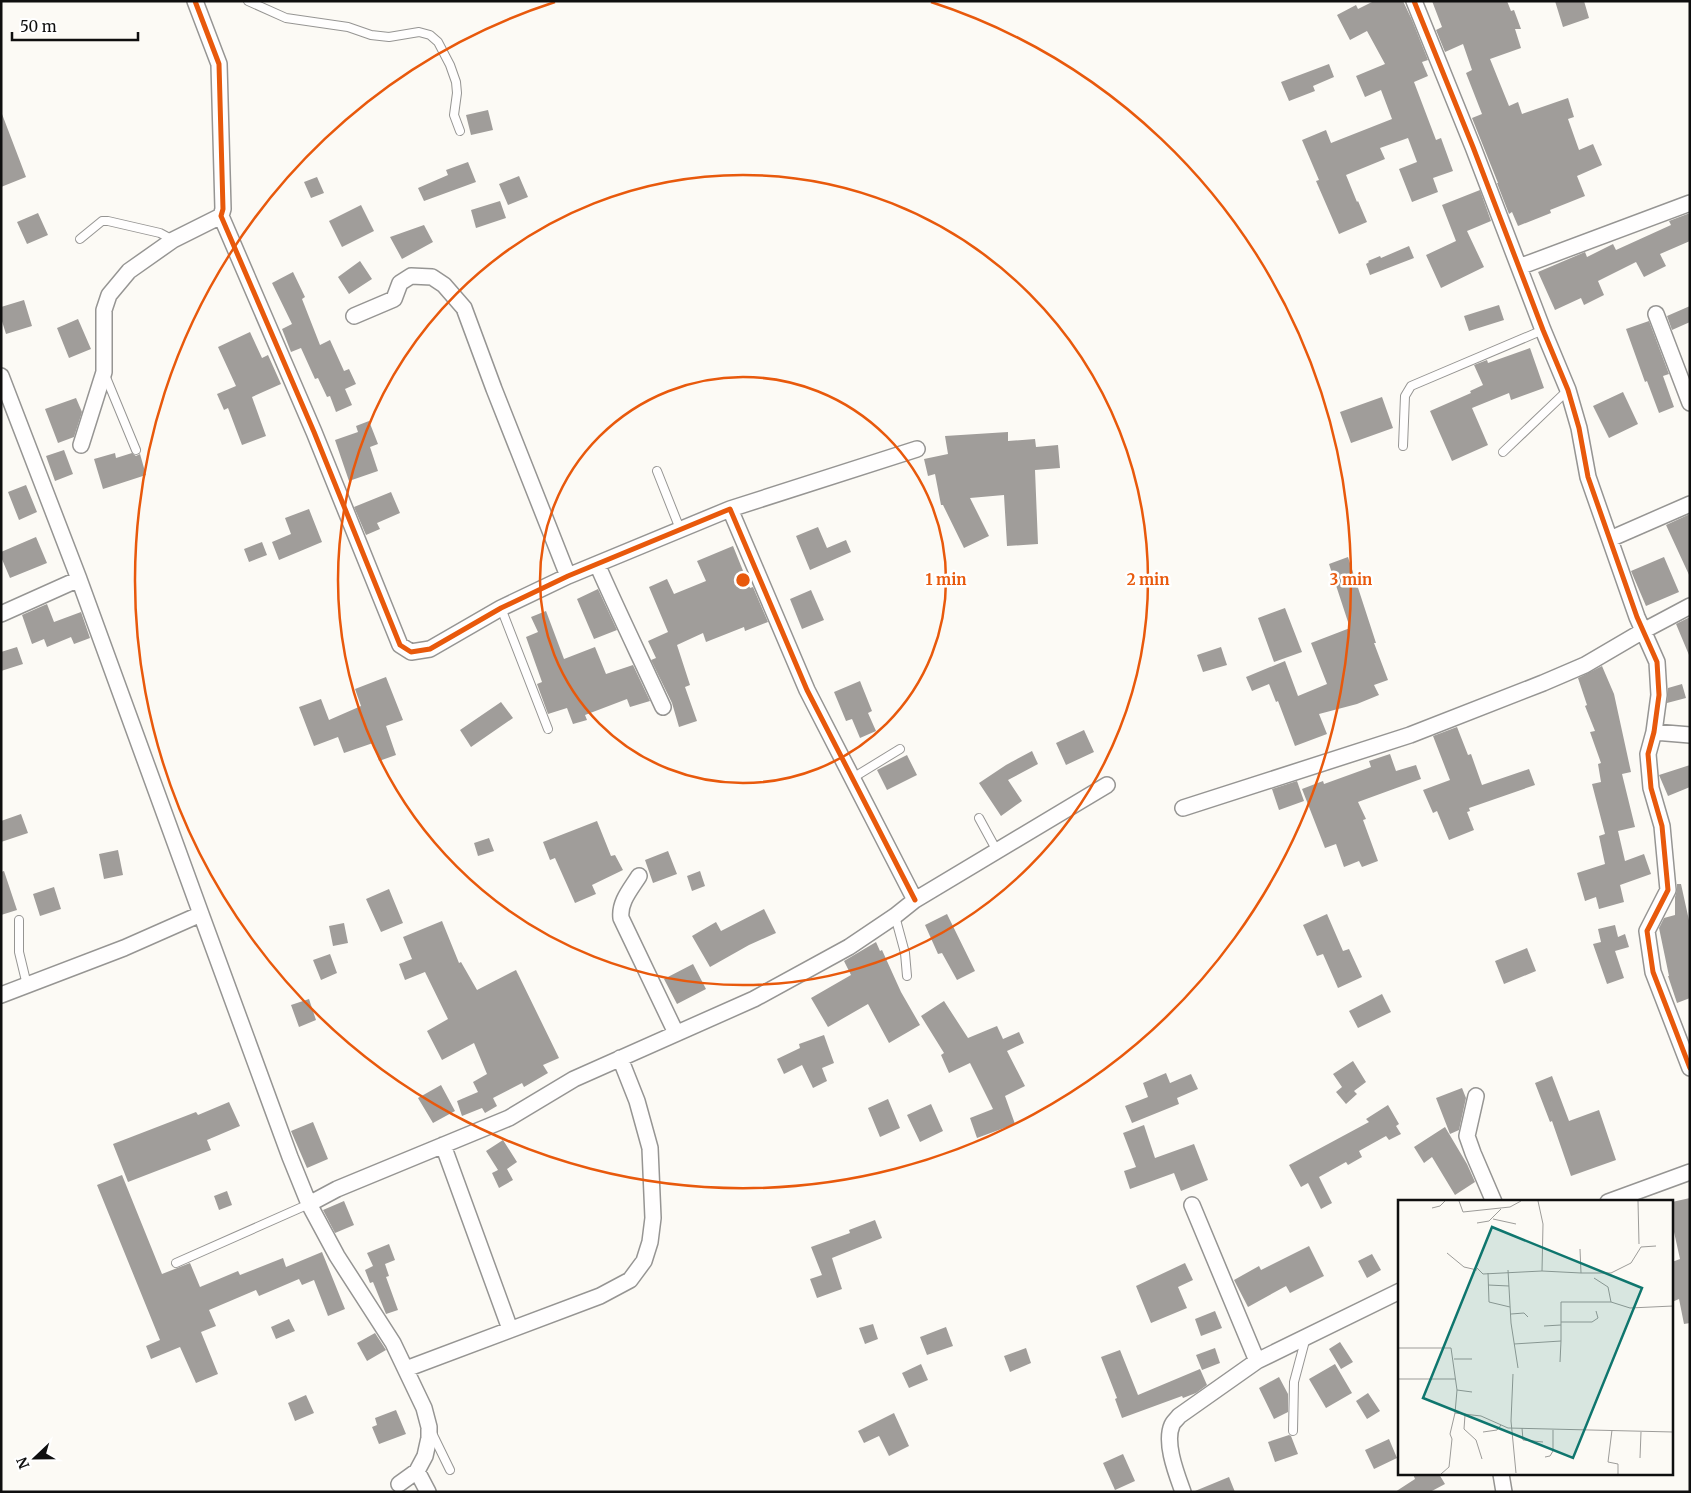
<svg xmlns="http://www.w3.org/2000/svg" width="1691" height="1493" viewBox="0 0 1691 1493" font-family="Merriweather,serif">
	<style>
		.building { fill: #a09d9a }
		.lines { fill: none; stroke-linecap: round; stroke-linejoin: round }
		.lane-casing { stroke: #969593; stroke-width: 10 }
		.street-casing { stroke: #969593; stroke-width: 18 }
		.lane { stroke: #fffefe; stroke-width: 8 }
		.street { stroke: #fffefe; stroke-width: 15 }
		.cycleway-casing { stroke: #fff; stroke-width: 8 }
		.cycleway { stroke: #e8590c; stroke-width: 5 }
		.ring { fill: none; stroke: #e8590c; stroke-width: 2.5 }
		.inset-road { fill: none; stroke: #9d9c99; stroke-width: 1 }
		.view { fill: #0f766e; fill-opacity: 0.15; stroke: #0f766e; stroke-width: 2.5 }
		.inset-edge { fill: none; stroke: #0f0f0f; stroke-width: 2.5 }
		.centre { fill: #e8590c; stroke: #fff; stroke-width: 2.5 }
		.ring-label { font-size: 15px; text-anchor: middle; font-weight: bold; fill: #e8590c; stroke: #fff; stroke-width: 5; stroke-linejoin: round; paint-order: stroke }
	</style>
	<rect width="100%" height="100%" fill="#fcfaf5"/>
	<path class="building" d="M1374,1H1403L1412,20L1428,60L1422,62L1428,76L1414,82L1436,140L1441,138L1453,171L1433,178L1438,192L1412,202L1399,169L1417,162L1408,138L1380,148L1385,159L1346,175L1357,202L1358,201L1367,222L1339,234L1316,181L1319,180L1302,140L1326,130L1331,143L1392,119L1381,90L1365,97L1356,76L1385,64L1367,31L1350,40L1337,15L1356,5L1358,9Z
		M1432,1H1507L1511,11L1514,10L1521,29H1515L1521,48L1490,59L1509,106L1518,102L1522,114L1568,98L1574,117L1568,119L1579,150L1593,144L1602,165L1577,176L1585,196L1550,210L1551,213L1518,226L1512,212L1509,214L1497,183H1498L1472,118L1482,114L1466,73L1472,70L1463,44L1445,52L1436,30L1442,27Z
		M1555,1H1584L1589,18L1563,27Z
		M1329,64L1334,77L1313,86L1315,91L1289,101L1281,82Z
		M488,110L493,130L471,135L466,115Z
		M2,114L26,177L1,187V115Z
		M468,162L476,182L424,201L418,188L448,175L446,170Z
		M519,176L528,197L508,205L499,184Z
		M317,177L324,193L311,198L304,182Z
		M1480,190L1491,221L1467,231L1484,267L1441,288L1426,255L1456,241L1442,205Z
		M500,201L506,218L476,228L471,210Z
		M361,205L374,231L342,247L329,221Z
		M38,213L48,235L27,244L17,222Z
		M1690,213V241L1660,254L1666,266L1644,277L1636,262L1598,281L1604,295L1584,305L1581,298L1555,310L1538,272L1585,252L1587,257L1613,244L1616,250L1671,225L1669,221Z
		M424,225L433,242L402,259L390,237Z
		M1409,246L1414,258L1370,275L1366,264L1369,262L1368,261L1380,256L1381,258Z
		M360,261L372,279L349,294L338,277Z
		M293,272L305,297L302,299L320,345L330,340L344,371L349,369L356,384L345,389L352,405L336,412L330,396L327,397L318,378L315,379L301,348L291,352L282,329L292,324L272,283Z
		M24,300L32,326L6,334L1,318V307Z
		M1499,305L1504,320L1469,331L1464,316Z
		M1690,306V322L1672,330L1667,316Z
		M78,319L91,349L69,358L57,328Z
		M1649,321L1669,374L1663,376L1674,407L1659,413L1647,381L1645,382L1626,329Z
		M250,332L262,358L268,355L281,384L252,397L266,436L242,445L228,408L224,410L217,394L236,386L218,347Z
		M1530,348L1544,388L1511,400L1509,393L1472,408L1488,445L1452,461L1430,411L1471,393L1470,391L1483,385L1474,365L1487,360L1488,363Z
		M1623,392L1638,424L1609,438L1593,406Z
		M1382,397L1393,428L1351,443L1340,412Z
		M76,398L82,412L74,437L58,443L45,409Z
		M369,421L378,444L370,447L378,471L349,481L335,440L358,432L356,426Z
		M1008,432V441L1035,439L1036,447L1058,445L1060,468L1035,470L1038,544L1007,546L1004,495L970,498L989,536L964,548L943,505H941L935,474L928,476L924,459L948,454L945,436Z
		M64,450L73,474L55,481L46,456Z
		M115,453L116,458L132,453L136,456L140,454L146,475L103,489L94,459Z
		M26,485L37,512L19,520L8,492Z
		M391,492L400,513L377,523L380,529L366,535L354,507Z
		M309,509L322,542L279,560L272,542L291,534L285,518Z
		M1690,514V577L1666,525Z
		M818,527L827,548L846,540L851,552L810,570L796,536Z
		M36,537L47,563L10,578L1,557V552Z
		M262,542L267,555L249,562L244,549Z
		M733,546L750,588L753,587L768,622L745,631L744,627L706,642L703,633L677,645L690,685L685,687L697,721L679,727L672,703L651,660L656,658L648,641L668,632L649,587L667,579L674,594L706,581L697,561Z
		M1348,557L1376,643H1374L1388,680L1374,685L1379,695L1357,704L1319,714L1327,734L1295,746L1278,701L1276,702L1269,684L1252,691L1246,677L1285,661L1298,696L1327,684L1311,643L1350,628L1329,564Z
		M1664,557L1679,592L1646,606L1631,571Z
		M598,589L617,630L594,639L577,599Z
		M811,590L824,620L802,629L790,599Z
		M47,604L54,622L81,612L90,638L74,644L71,637L47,647L44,639L32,644L22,615Z
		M1285,608L1302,652L1274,662L1258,618Z
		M546,611L564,659L595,647L606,674L633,665L650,701L630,707L627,699L585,715L587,720L573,724L567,708L548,714L537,684L542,682L526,637L538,632L531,617Z
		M1690,617V655H1689L1676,624Z
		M17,647L23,664L1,671V652Z
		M1221,647L1227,665L1203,672L1197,655Z
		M1602,666L1614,694L1631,772L1622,774L1635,827L1618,831L1625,861L1644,854L1651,874L1620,885L1624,902L1599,909L1596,897L1585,901L1577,873L1605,864L1599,836L1605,834L1592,784L1601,782L1598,764L1601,763L1590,732L1595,731L1585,706L1587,705L1578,678Z
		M386,677L403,720L386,726L396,755L379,761L373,743L344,753L338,737L314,746L299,707L321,699L329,720L361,706L355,689Z
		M860,681L872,711L868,713L876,731L860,738L852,719L846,721L834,692Z
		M1682,684L1686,698L1667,703L1668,688Z
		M501,702L513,718L471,747L460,730Z
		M1457,727L1468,755L1471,754L1482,785L1529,769L1535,785L1469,808L1470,811L1467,812L1474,830L1449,840L1437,811L1433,813L1423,790L1450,780L1433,736Z
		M1084,730L1094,752L1066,765L1056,743Z
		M1032,751L1038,764L1008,780L1022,801L1001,816L979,783L1006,765Z
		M1390,754L1396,771L1416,765L1421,779L1358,802L1366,819L1363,820L1378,861L1362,867L1359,861L1344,867L1336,844L1325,848L1302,789L1323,781L1324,784L1371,767L1369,761Z
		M907,755L917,775L887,790L877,770Z
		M1690,765V787L1668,796L1659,775Z
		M1297,781L1304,801L1279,810L1272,789Z
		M21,814L28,833L1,842V821Z
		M597,821L611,856L615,855L623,870L592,885L596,894L575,903L555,858L550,860L543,842Z
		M489,838L494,851L478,856L474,843Z
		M118,850L123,875L104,879L99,854Z
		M668,851L677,874L653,883L645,860Z
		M4,871L17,910L1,915V872Z
		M700,871L705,886L692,891L687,876Z
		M1677,884H1681L1690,925V998L1677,1003L1668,976H1669L1659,928L1664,918L1675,915V897L1677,890Z
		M54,887L61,909L40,916L33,894Z
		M389,889L403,923L381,932L366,899Z
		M764,909L776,933L749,945L710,967L692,936L716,922L721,931Z
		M947,914L975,971L957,980L942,953L938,954L925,925Z
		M1327,914L1343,951L1349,949L1362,977L1338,988L1323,954L1317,956L1303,925Z
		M442,921L459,963L461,962L477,990L516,970L559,1058L543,1065L548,1073L524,1087L522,1083L493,1098L497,1106L485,1113L482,1108L462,1116L457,1101L478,1092L473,1082L487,1074L474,1043L442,1060L427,1031L448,1019L425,972L405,980L399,964L412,959L403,937Z
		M344,923L348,943L333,946L329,926Z
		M1615,925L1618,937L1625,934L1629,947L1615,951L1624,978L1607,984L1593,944L1601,942L1598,929Z
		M876,942L880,951L882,950L901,992L920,1025L889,1043L868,1004L828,1027L811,998L851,975L844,961Z
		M1527,948L1536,971L1504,984L1495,961Z
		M330,954L337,973L321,980L313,960Z
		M693,964L706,989L677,1004L664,979Z
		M1382,994L1391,1012L1358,1028L1349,1011Z
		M309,999L316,1020L299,1027L291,1005Z
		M944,1001L968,1038L997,1026L1003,1039L1019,1032L1024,1043L1007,1051L1025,1086L1005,1096L1015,1124L977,1138L970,1118L993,1109L970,1063L949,1073L941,1055L944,1053L921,1016Z
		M824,1035L834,1063L822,1068L827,1081L813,1088L802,1065L784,1074L777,1059L800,1048L799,1044Z
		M1353,1061L1366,1082L1354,1091L1357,1094L1346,1104L1336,1092L1342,1087L1333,1074Z
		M1166,1073L1170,1083L1191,1074L1198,1089L1177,1098L1179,1104L1132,1123L1125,1106L1148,1097L1143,1083Z
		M1552,1076L1569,1121L1599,1110L1616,1160L1571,1176L1552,1121L1550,1122L1535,1083Z
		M441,1085L455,1111L433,1123L418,1098Z
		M1462,1088L1466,1098L1459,1130L1450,1134L1436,1098Z
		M888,1099L900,1128L880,1137L868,1108Z
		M229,1102L240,1126L207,1140L211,1150L128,1182L113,1144L196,1112L198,1115Z
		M931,1104L943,1131L920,1142L907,1115Z
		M1388,1105L1399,1124L1396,1126L1401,1134L1389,1140L1386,1136L1359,1151L1362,1157L1348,1165L1346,1162L1319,1177L1332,1203L1321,1209L1308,1183L1301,1187L1289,1165L1369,1122L1366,1119Z
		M313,1122L328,1159L307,1168L291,1131Z
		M1144,1125L1155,1158L1194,1144L1208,1180L1181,1191L1174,1173L1130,1189L1124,1171L1136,1167L1123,1133Z
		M1445,1127L1467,1164L1475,1182L1455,1195L1432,1157L1424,1163L1414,1147Z
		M503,1140L517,1162L507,1169L513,1180L499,1188L492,1173L498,1170L486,1151Z
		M122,1175L162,1274L190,1263L200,1287L238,1271L240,1275L283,1258L286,1267L322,1252L345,1309L328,1316L314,1280L302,1285L299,1279L259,1296L256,1290L209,1310L216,1326L201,1332L218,1374L196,1383L180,1347L151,1359L146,1346L160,1340L97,1185Z
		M227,1191L232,1205L219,1210L214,1196Z
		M1690,1198V1323L1684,1324L1679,1299L1672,1302V1262L1680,1259L1672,1223V1202Z
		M344,1201L354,1225L335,1233L323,1210Z
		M875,1220L882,1238L832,1258L842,1289L817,1298L810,1279L822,1275L811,1247L850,1233L849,1230Z
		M389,1244L395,1260L385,1264L389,1276L386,1277L398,1310L386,1314L373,1282L370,1283L365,1270L373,1266L367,1253Z
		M1309,1246L1324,1276L1290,1293L1286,1286L1248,1307L1234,1280L1259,1266L1261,1270Z
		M1372,1254L1381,1270L1367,1278L1358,1261Z
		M1185,1263L1193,1280L1178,1287L1187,1308L1151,1323L1136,1286Z
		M1215,1311L1222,1328L1201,1336L1195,1319Z
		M289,1319L295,1331L276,1339L271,1327Z
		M873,1324L878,1339L865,1344L859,1328Z
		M946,1327L953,1346L927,1355L920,1337Z
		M375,1333L386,1350L367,1361L357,1343Z
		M1340,1342L1353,1362L1341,1369L1329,1349Z
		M1026,1348L1031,1363L1010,1372L1004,1356Z
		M1215,1348L1220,1363L1202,1370L1196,1355Z
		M1120,1350L1138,1395L1200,1369L1207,1385L1196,1393L1183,1398L1182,1396L1122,1418L1115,1399L1117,1398L1101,1357Z
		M921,1364L928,1380L909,1388L902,1373Z
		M1335,1364L1352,1393L1326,1408L1309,1379Z
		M1279,1377L1288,1394V1412L1274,1419L1259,1388Z
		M1368,1393L1380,1411L1367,1419L1356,1401Z
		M306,1395L314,1413L295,1421L288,1403Z
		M396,1410L406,1434L379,1444L372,1427L377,1425L375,1418Z
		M894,1413L909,1446L889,1456L879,1436L864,1443L858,1431Z
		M1289,1435L1291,1436L1298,1454L1275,1462L1268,1442Z
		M1389,1439L1397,1458L1374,1469L1365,1450Z
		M1123,1454L1135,1481L1115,1490L1103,1463Z
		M1413,1474H1439L1445,1484L1430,1492H1395L1415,1479Z
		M1229,1477L1235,1492H1195V1491Z"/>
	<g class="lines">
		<g class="lane-casing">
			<path id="lane" d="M248,1L286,18L348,27L371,35L389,37L419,32L430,35L438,42L450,65L456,82L457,93L454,115L460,131
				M80,239L102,221H108L160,233L173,240
				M105,375L136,450
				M1403,446L1405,396L1411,386L1543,330
				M1503,452L1568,390
				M657,471L680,529
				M501,608L548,729
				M851,779L900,749
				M979,818L997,851
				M895,916L905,953L907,976
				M19,920V952L27,985
				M176,1263L309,1204
				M1293,1431L1294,1382L1306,1337
				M432,1433L450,1470"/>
		</g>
		<g class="street-casing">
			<path id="street" d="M195,1L219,64L223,209L221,216L314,432L400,645L411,652L430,649L501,608L568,576L730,509L807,690L915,900
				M1414,1L1473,147L1543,330L1568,390L1579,428L1588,477L1637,617L1657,662L1659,695L1654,732L1648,754L1651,788L1662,826L1668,890L1647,931L1653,972L1690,1068
				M1519,267L1690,203
				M1656,314L1690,403
				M354,316L394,299L400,283L411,276L432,277L444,285L464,308L494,389L568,576
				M1,376L79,579
				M81,445L104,372V310L109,295L129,271L173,240L221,216
				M730,509L917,449
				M1610,539L1690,504
				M597,564C618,612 641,659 663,707
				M1,614L79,579L201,914L124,948L1,995
				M1654,732L1690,735
				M1183,808L1410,735L1543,683L1585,665L1643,631L1690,606
				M639,876C631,889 619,902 621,918L676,1033
				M201,914L290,1157L309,1204L337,1256L393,1343L424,1408L429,1427V1438L425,1456L417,1471L399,1484
				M1476,1096L1467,1136L1473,1153L1494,1202
				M443,1145L510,1329
				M1608,1202L1690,1172
				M309,1204L337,1189L509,1118L574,1079L754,999L849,947L895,916L915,900L1107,785
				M1192,1205L1257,1361
				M406,1369L600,1296L630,1280L644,1261L650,1242L653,1218L650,1148L637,1101L620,1058
				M417,1471L428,1492
				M1501,1474L1504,1492
				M1183,1492C1177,1475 1164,1443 1172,1425C1173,1422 1177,1419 1179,1416L1257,1361L1400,1291"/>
		</g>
		<use href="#lane" class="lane"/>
		<use href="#street" class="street"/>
		<g class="cycleway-casing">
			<path id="cycleway" d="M195,1L219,64L223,209L221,216L314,432L400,645L411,652L430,649L501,608L568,576L730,509L807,690L915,900
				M1414,1L1473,147L1543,330L1568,390L1579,428L1588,477L1637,617L1657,662L1659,695L1654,732L1648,754L1651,788L1662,826L1668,890L1647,931L1653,972L1690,1068"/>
		</g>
		<use href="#cycleway" class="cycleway"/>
	</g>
	<g class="ring">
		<circle cx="743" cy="580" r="203"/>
		<circle cx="743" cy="580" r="405"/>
		<path d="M931 2A608 608 0 1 1 555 2"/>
	</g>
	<g transform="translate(1398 1200)">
		<rect width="275" height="275" fill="#fcfaf5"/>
		<path class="inset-road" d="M61,1L65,12L112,7L123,1M140,1L145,24L144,71L183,73L182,49M240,1L241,44M34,8L42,6L47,1M95,19L118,24M79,23L91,21L103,9M49,53L66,67L79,70M79,68L85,74L144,71M110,70L113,123L120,168M90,73L91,102L112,107M183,73H213L233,63L243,47L258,46M196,78L210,87L213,102M90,85L111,86M113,114L126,113L130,117M163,122H194L200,118L198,111M146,126L163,125M116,144L163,141V102H213L232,108L275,106M0,148H53L59,190L57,213M56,159H74M162,162L163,141M115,174L113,221L118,273M0,179H57M59,190L74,192M67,215L66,229L78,240L84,259M124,228L125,240L145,242M214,230L210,262L220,264V274M85,232L99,230L103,225M147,257L152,256L155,251V230M242,258L243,232M43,274L51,267L54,239L52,234L57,213L83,216L110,228L275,232"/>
		<path class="view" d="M94,27L244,88L175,258L25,198Z"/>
		<rect width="275" height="275" class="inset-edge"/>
	</g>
	<circle cx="743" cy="580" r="8" class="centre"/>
	<g class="ring-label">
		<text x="946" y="585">1 min</text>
		<text x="1148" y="585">2 min</text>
		<text x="1351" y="585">3 min</text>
	</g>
	<rect width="1691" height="1493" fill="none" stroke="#0f0f0f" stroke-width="5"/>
	<g transform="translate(35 1458) rotate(248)" stroke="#ffffff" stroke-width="4" paint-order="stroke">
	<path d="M0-4L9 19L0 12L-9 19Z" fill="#0f0f0f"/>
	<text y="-8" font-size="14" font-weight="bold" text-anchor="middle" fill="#0f0f0f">N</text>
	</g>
	<path d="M12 32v8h126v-8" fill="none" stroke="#0f0f0f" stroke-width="2.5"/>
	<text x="20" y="32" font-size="15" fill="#0f0f0f" stroke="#ffffff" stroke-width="4" paint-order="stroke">50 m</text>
</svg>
